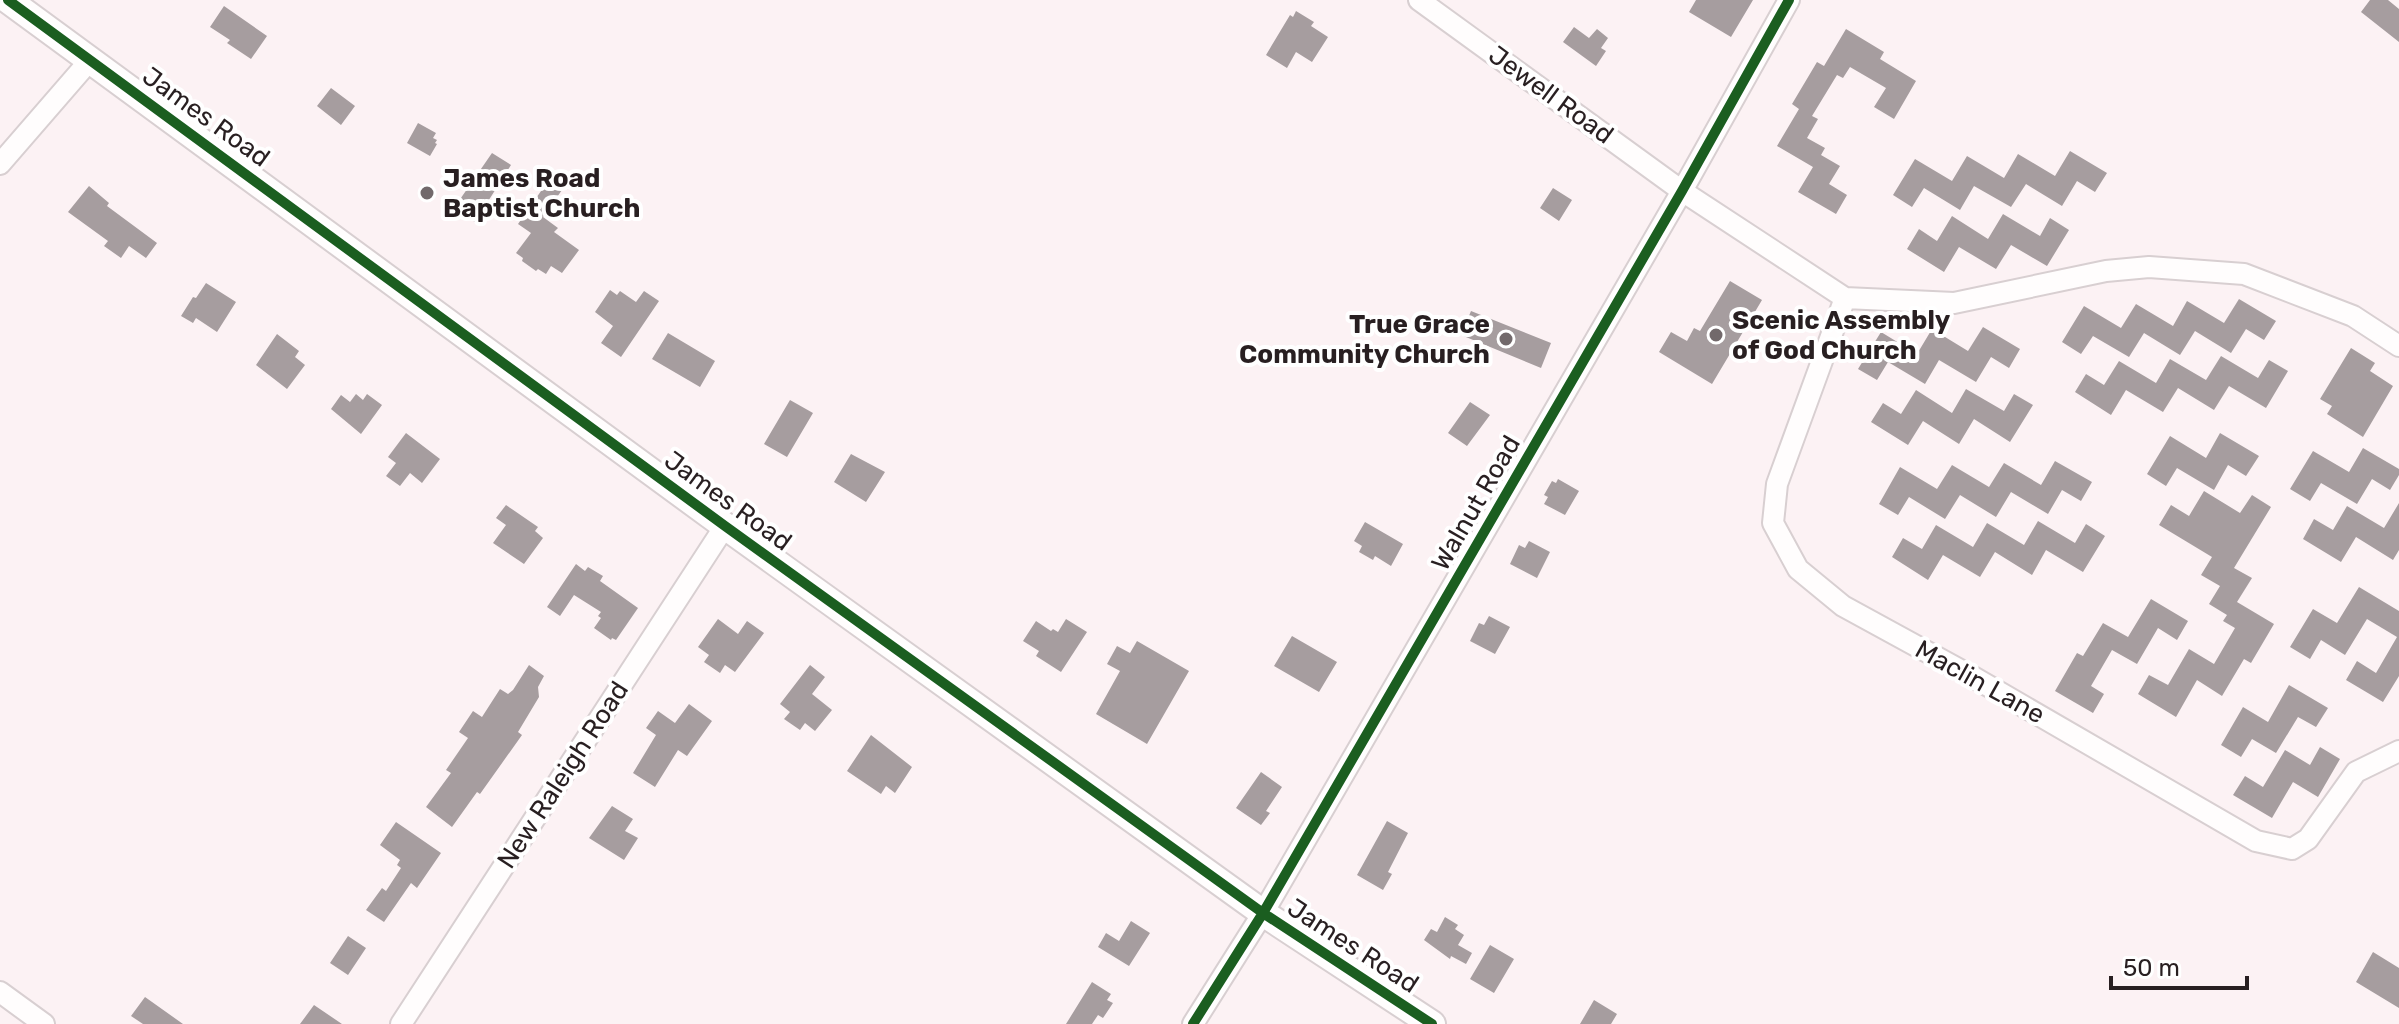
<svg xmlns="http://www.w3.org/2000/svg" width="2399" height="1024" viewBox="0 0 2399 1024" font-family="Rubik,sans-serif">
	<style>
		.building { fill: #a69d9f }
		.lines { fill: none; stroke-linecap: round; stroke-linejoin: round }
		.minor-casing { stroke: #d8cfd1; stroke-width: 24 }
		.major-casing { stroke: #d8cfd1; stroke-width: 30 }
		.minor { stroke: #fffdfd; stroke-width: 20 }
		.major { stroke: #fffdfd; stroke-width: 26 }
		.cycleway-casing { stroke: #fff; stroke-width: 15 }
		.cycleway { stroke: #1b5e20; stroke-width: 10 }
		.poi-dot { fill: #72696b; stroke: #fff; stroke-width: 3 }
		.labels { text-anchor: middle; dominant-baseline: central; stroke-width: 8; stroke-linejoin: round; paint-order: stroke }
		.street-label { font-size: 26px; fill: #281f21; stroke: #fff }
		.poi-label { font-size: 26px; font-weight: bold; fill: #281f21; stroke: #fff; text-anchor: start }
	</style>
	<rect width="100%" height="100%" fill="#fcf2f4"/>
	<path class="building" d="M1696,0H1753L1731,37L1689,12Z
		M2370,0H2388L2399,9V42L2361,12Z
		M224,6L267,36L251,59L227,43L230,40L210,27Z
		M1296,11L1314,22L1311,26L1328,37L1312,62L1296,52L1287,68L1266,55L1290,15L1293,17Z
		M1574,27L1589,38L1597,29L1608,38L1601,48L1606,51L1596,66L1563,42Z
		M1846,29L1884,52L1880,59L1916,81L1894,119L1874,107L1886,88L1850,67L1843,78L1837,75L1812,116L1818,119L1807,138L1825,148L1821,155L1840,166L1829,184L1847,195L1836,214L1798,192L1813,167L1777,146L1799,109L1792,104L1817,62L1824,66Z
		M331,88L355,106L341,125L317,106Z
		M418,123L436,133L433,138L437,140L435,143L437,144L430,156L407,143Z
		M2070,151L2107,173L2095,192L2077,181L2062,206L2026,184L2011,207L1974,186L1960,210L1924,188L1912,207L1893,195L1915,159L1952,181L1967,156L2004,178L2018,154L2055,176Z
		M492,153L511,165L475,222L454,208Z
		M548,181L562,190L543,217L558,228L554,232L579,250L562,273L551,266L546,274L538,269L536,271L522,261L523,258L516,253L531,233L518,224Z
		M89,186L109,203L107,206L157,243L146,258L129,246L121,258L104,246L108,241L68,212Z
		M1553,188L1572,200L1559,221L1540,208Z
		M2003,214L2040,236L2050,218L2069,230L2047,266L2011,245L1996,269L1959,247L1944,272L1907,249L1919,229L1937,241L1952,216L1988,239Z
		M1730,281L1762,300L1712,384L1659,352L1671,332L1687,341L1694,328L1700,331Z
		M206,283L236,302L217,332L196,318L193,323L181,316L193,297L196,298Z
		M610,290L617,295L620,291L636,302L644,291L659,301L621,357L601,343L613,326L595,312Z
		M2239,299L2276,321L2264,340L2246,329L2231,353L2195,331L2180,355L2144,333L2129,357L2093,336L2081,354L2062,342L2084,306L2121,328L2136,304L2173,326L2187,301L2224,323Z
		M1471,311L1551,343L1541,368L1461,335Z
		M1983,327L2020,349L2009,368L1991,357L1976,382L1939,360L1925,384L1888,362L1877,380L1858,369L1881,332L1917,354L1932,329L1968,351Z
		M668,333L715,361L700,387L652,359Z
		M277,334L299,351L295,357L305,365L287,389L256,365Z
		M2351,348L2375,363L2370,371L2393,386L2363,437L2327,414L2332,406L2320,399Z
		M2221,356L2258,378L2269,360L2288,371L2266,408L2229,386L2214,410L2178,388L2163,412L2126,390L2111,415L2075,392L2086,374L2104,385L2119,361L2156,383L2170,359L2206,380Z
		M1966,389L2004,411L2014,394L2033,405L2010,442L1974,419L1959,444L1923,421L1908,445L1871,422L1883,403L1901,414L1916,390L1952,413Z
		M356,394L363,400L367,394L382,405L361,434L331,409L341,395L350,402Z
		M790,400L813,413L787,457L764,444Z
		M1470,402L1490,415L1467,446L1448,433Z
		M406,433L440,459L422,483L410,473L400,486L386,476L396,463L388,457Z
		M2220,433L2259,456L2246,476L2228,465L2214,490L2177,468L2166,486L2147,474L2170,436L2206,458Z
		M2363,448L2399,469V475L2390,490L2372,479L2357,504L2321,483L2310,501L2290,489L2313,451L2349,472Z
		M851,454L885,472L866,502L834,482Z
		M2055,461L2092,482L2081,501L2062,490L2048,514L2011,492L1996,517L1960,495L1945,519L1909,497L1898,515L1879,504L1900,467L1937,489L1952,465L1989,487L2004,463L2041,485Z
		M1558,479L1579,491L1565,515L1544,504L1548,497L1544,495L1552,481L1556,483Z
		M2204,491L2240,513L2252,495L2271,507L2234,568L2252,578L2237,602L2274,624L2251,663L2244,659L2222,696L2197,680L2176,717L2138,694L2149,675L2168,685L2189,649L2214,664L2235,628L2223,621L2227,615L2209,604L2220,586L2201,575L2212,557L2159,525L2171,505L2189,516Z
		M2399,503V550L2393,560L2356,537L2341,562L2303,539L2314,519L2333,530L2347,506L2384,528Z
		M506,505L538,527L535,531L543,538L524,564L493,543L506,525L496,518Z
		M2038,521L2075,543L2086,524L2105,536L2083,572L2046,550L2032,575L1995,552L1980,577L1943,555L1928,580L1892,557L1903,538L1922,549L1936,525L1973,547L1987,523L2024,545Z
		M1365,522L1403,544L1391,566L1375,556L1373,560L1359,552L1362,546L1354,541Z
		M1529,541L1550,552L1537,578L1510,564L1519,545L1525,548Z
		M576,564L585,571L588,567L603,576L600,581L638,608L616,640L612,638L611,640L594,628L601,618L598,616L601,612L574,595L560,616L547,607Z
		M2359,587L2399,611V676L2383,702L2346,680L2357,661L2376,673L2397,637L2367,619L2345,655L2321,640L2310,659L2290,647L2313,609L2337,623Z
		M2151,599L2188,621L2177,640L2158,628L2137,664L2112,650L2091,686L2104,694L2093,713L2055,691L2077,653L2083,656L2103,623L2128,637Z
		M1489,616L1510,627L1495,654L1470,641L1479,623L1484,625Z
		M718,619L738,634L747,621L764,633L735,672L725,665L720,673L704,662L709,655L698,647Z
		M1066,619L1087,632L1061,672L1036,656L1039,651L1023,641L1036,621L1051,631L1053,629L1058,632Z
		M1292,636L1337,662L1319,692L1274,666Z
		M1137,641L1189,671L1147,744L1096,714L1120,671L1107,664L1117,646L1130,653Z
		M529,665L544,676L538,687L539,697L518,732L522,735L480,794L477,792L452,827L426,807L451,773L446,770L468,738L459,732L473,711L482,717L500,689L508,694L513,690Z
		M810,665L825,677L812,694L832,710L815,731L805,723L800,730L784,719L790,712L780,704Z
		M2289,685L2328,708L2316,727L2298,717L2276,753L2252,739L2241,757L2221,745L2243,707L2268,722Z
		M689,704L712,721L687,756L678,750L655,787L633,773L656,735L646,728L658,711L675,723Z
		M871,735L912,767L895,793L886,786L881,794L847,771Z
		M2320,747L2340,759L2318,797L2293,782L2272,818L2233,795L2245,776L2263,787L2285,750L2310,765Z
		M1261,772L1282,787L1266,811L1270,813L1261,825L1236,808Z
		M612,806L633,819L625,831L638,838L624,860L589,838Z
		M1387,821L1408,833L1388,872L1392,874L1383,890L1357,875Z
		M396,822L441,853L417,888L411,883L384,922L366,910L382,888L386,891L401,868L397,865L400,860L380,845Z
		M1445,917L1458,925L1455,929L1464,935L1458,945L1472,953L1466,964L1451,956L1450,959L1424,940L1431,929L1437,932Z
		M1131,921L1150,933L1129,966L1098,947L1106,933L1119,941Z
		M348,936L366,948L348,975L330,963Z
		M1490,945L1514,959L1494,993L1470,979Z
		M2373,952L2399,968V1008L2356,982Z
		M1092,982L1111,994L1107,1000L1113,1003L1103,1018L1098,1015L1092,1024H1066Z
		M145,997L183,1024H143L131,1016Z
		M1594,1000L1617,1014L1611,1024H1580Z
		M314,1005L342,1024H300Z"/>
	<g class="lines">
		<g class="minor-casing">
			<path id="minor" d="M1419,0L1682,191L1845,298L1954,303L2106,271L2149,267L2244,274L2353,316L2399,346
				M0,164L91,59
				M1845,298L1777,484L1773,523L1798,569L1843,606L1973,677L2256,841L2292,849L2308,839L2356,772L2399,751
				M0,992L44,1024
				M401,1024L725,526
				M1193,1024L1263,913L1682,191L1789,0"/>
		</g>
		<g class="major-casing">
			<path id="major" d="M8,0L725,526L1263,913L1432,1024"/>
		</g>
		<use href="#minor" class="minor"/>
		<use href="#major" class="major"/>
		<g class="cycleway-casing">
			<path id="cycleway" d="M8,0L725,526L1263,913L1432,1024
				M1193,1024L1263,913L1682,191L1789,0"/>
		</g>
		<use href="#cycleway" class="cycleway"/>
	</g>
	<g class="poi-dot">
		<circle cx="427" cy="193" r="8"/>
		<circle cx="1716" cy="335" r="8"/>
		<circle cx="1506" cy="339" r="8"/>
	</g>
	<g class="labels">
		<g class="street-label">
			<text transform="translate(1551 95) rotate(36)">Jewell Road</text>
			<text transform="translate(206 117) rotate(36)">James Road</text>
			<text transform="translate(728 501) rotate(36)">James Road</text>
			<text transform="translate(1476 503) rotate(-60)">Walnut Road</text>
			<text transform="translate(1980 682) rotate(29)">Maclin Lane</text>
			<text transform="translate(563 775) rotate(-57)">New Raleigh Road</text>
			<text transform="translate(1353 946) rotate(33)">James Road</text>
		</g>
		<g class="poi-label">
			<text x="443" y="178">James Road<tspan x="443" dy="30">Baptist Church</tspan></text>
			<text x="1732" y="320">Scenic Assembly<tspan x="1732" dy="30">of God Church</tspan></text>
			<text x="1490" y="324" text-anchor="end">True Grace<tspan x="1490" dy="30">Community Church</tspan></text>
		</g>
	</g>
	<path d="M2111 976v12h136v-12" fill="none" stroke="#281f21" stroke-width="4"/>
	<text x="2123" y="976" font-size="24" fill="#281f21" stroke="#ffffff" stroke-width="6" paint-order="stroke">50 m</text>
</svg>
